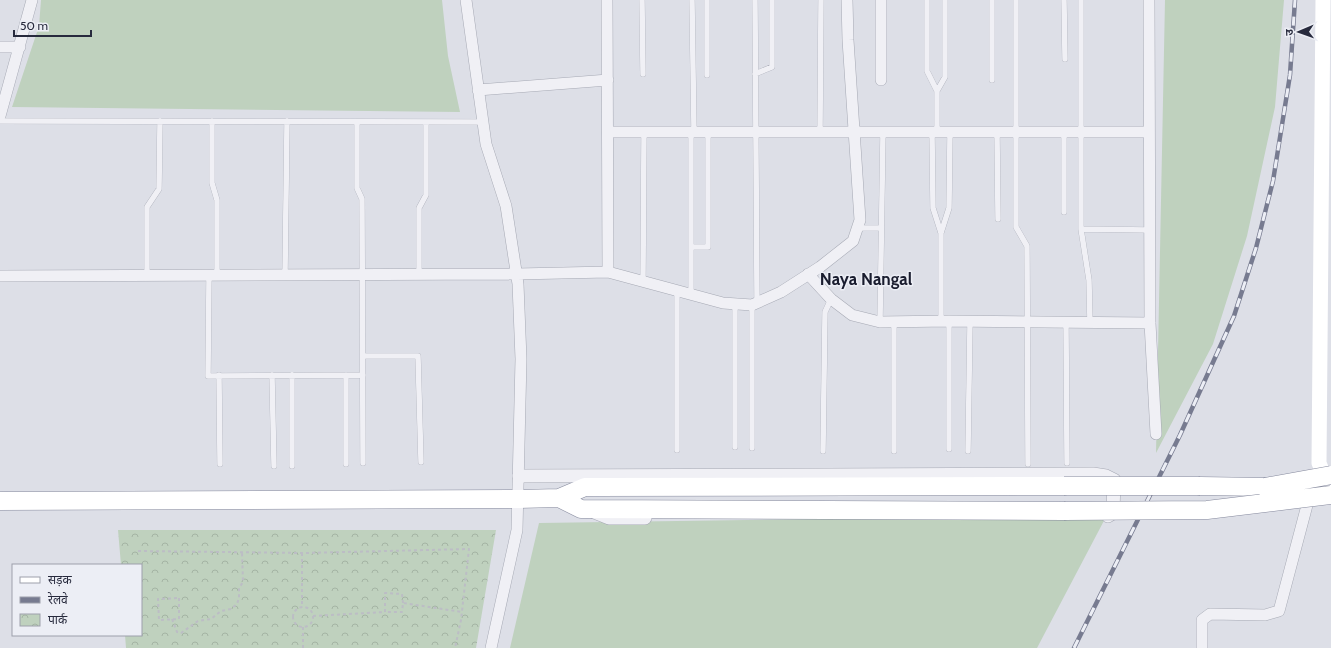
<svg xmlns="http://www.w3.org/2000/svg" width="1331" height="648" viewBox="0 0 1331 648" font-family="Cabin,'Noto Sans Devanagari',sans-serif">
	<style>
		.green { fill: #bfd1be }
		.park { fill: url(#park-crowns) }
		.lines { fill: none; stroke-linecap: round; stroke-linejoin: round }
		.service-casing { stroke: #a6a9b4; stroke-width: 6 }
		.minor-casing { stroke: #a6a9b4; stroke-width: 12 }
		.tertiary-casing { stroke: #a6a9b4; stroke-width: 14 }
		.trunk-casing { stroke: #85899d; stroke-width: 19 }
		.path { stroke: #bcbdc5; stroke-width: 2; stroke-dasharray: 3 3; stroke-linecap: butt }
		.service { stroke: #f0f0f5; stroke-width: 5.5 }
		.minor { stroke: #f0f0f5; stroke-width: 11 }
		.tertiary { stroke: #f0f0f5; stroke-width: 13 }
		.secondary { stroke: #fff; stroke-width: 15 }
		.trunk { stroke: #fff; stroke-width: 18 }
		.rail-casing { stroke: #777b90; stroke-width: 4.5 }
		.rail { stroke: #eceef5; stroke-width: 3; stroke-dasharray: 9; stroke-linecap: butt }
		.trunk-bridge-casing { stroke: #85899d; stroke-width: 19; stroke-linecap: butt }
		.trunk-bridge { stroke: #fff; stroke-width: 18 }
		.labels { text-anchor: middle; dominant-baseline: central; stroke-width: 3; stroke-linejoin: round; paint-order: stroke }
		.district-label { font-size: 17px; font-weight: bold; fill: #191c2e; stroke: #eceef5 }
	</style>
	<defs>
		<pattern id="park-crowns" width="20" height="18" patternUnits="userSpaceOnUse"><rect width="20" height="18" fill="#bfd1be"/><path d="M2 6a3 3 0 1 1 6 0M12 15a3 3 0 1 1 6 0" fill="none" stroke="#a4b4a4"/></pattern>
	</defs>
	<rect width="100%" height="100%" fill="#dddfe7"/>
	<path class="green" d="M41,0H442L448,56L460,112L12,107L39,26Z
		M1165,0H1284L1275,107L1247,236L1213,344L1156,453Z
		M1107,515L1037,648H510L539,523Z"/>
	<path class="park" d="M118,530H496L476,648H126L125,635H141V565H121Z"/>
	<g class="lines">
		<g class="service-casing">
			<path id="service" d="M642,0L643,74
				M692,0L694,132
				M755,0L757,302
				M927,0V71L937,91V132
				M992,0V80
				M1016,0V227L1027,246L1028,464
				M1064,0L1065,59
				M1081,0V229L1149,230
				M755,74L772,67V0
				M707,75V0
				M937,91L945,77V0
				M0,121L483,122
				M212,121V183L217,200V275
				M357,122V188L362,199L363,463
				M820,132L821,0
				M932,132L933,208L941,233V321
				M997,132L998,219
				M1064,212V132
				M858,228H881
				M1081,229L1089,280L1090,323
				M941,233L949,208L950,132
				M691,247H708V132
				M147,275V207L159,189L160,121
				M209,275L208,376L363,375
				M285,275L287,121
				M419,275V208L426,195V122
				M643,280L644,132
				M677,290V450
				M691,294V132
				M752,305V448
				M949,321V449
				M880,322L883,132
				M894,322V451
				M1066,323L1067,463
				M363,356H418L421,462
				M219,375L220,464
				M272,375L274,466
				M292,375V466
				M735,447V304
				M823,451L825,312L831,299
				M968,451L970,322
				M346,464V375"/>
		</g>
		<g class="minor-casing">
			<path id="minor" d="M466,0L486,144L506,206L518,284L521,359L517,530L491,648
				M607,0L608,272
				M881,0V80
				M1149,0L1150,323L1156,434
				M0,47H20
				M478,90L608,80
				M0,116L32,0
				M608,132H1149
				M808,274L831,299L852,315L880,322L949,321L1150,323
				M0,276L517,274L608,272L723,303L752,305L781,292L820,267L853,241L860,220L848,40L847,0
				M1202,648V620L1210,614L1265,615L1279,611L1310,494"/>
		</g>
		<g class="tertiary-casing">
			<path id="tertiary" d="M519,476L1093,474L1106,476L1114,480L1113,513L1108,516
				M594,512L609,518H645"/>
		</g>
		<g class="trunk-casing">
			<path id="trunk" d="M1200,486L1265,487
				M559,498L581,509L1064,511
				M0,501L518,499L559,498L585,487L1064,486"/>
		</g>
		<path class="path" d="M138,551L304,553L469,549L461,620L455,648
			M302,553V607
			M179,598V619L159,620L158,599Z
			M403,603L402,594L385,593V612H402L403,603L462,612
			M293 617a10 10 0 1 1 20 0a10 10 0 1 1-20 0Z
			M313,616L385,612
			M172,619L177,632L181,633L198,621L211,619L221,611L231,609L237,604L239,598V588L243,582L242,552
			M303,627V648"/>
		<use href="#service" class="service"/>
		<use href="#minor" class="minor"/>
		<use href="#tertiary" class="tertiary"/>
		<path class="secondary" d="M1323,0L1319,463L1331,492"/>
		<use href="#trunk" class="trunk"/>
		<g class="rail-casing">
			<path id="rail" d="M1074,648L1180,435L1234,316L1256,248L1273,181L1290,75L1295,0"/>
		</g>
		<use href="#rail" class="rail"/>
		<g class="trunk-bridge-casing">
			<path id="trunk-bridge" d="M1064,486H1200
				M1265,487L1331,475
				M1064,511L1207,510L1331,495"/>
		</g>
		<use href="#trunk-bridge" class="trunk-bridge"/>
	</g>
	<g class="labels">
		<g class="district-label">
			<text x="866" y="279">Naya Nangal</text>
		</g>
	</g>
	<rect x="12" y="564" width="130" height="72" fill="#eceef5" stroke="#9da0ab"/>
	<rect x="20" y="577" width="20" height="6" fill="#ffffff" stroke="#9da0ab"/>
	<text x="48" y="584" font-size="12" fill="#272a3d">सड़क</text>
	<rect x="20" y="597" width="20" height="6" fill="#777b90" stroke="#9da0ab"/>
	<text x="48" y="604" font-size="12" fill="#272a3d">रेलवे</text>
	<rect x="20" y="614" width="20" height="12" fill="url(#park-crowns)" stroke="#9da0ab"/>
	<text x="48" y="624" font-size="12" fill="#272a3d">पार्क</text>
	<g transform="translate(1299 32) rotate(268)" stroke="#eceef5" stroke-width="3" paint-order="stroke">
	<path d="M0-3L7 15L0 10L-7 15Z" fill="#272a3d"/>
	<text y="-6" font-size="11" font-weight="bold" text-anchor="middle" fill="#272a3d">उ</text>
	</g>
	<path d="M14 30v6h77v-6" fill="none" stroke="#272a3d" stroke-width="2"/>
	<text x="20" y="30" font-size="12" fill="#272a3d" stroke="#eceef5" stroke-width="3" paint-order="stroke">50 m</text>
</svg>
